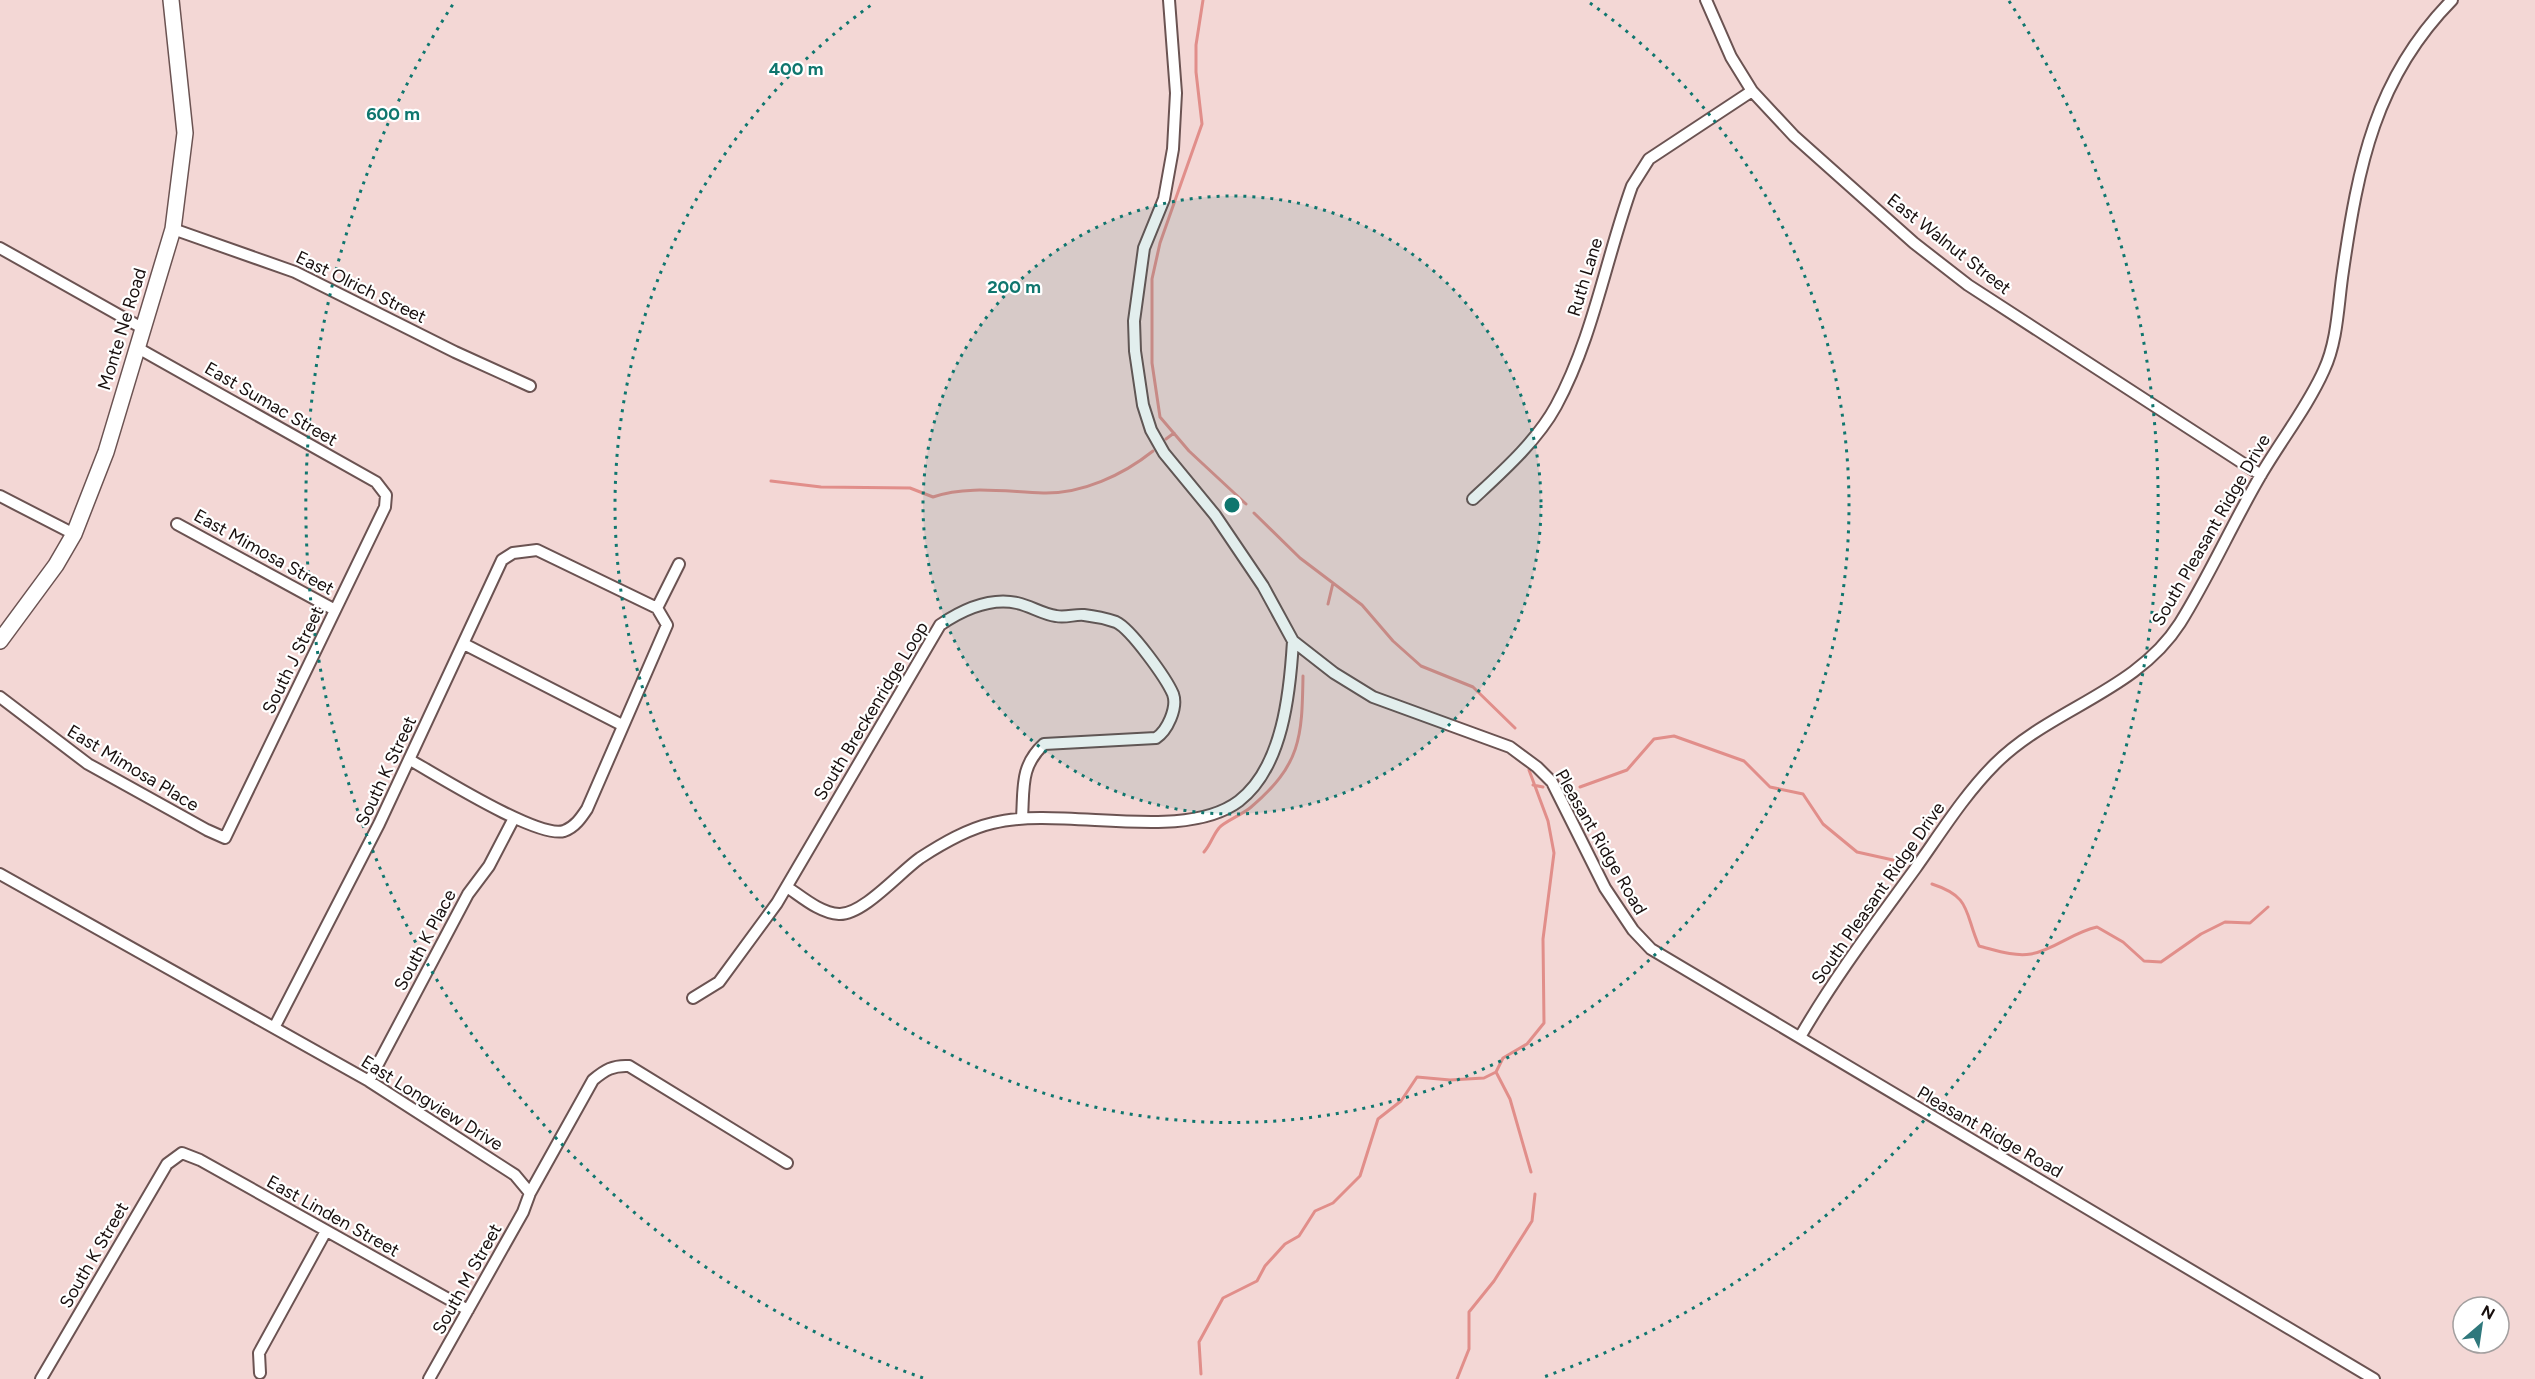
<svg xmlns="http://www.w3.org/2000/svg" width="2535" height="1379" viewBox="0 0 2535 1379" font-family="Figtree,sans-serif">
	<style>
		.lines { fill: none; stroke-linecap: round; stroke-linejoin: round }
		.stream { stroke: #e18e8a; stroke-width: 3 }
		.street-casing { stroke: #6b5352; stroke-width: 14 }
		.secondary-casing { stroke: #6b5352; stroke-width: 18 }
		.street { stroke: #fff; stroke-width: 10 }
		.secondary { stroke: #fff; stroke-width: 15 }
		.ring { fill: none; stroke: #0f766e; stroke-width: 3; stroke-dasharray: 3 6 }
		.labels { text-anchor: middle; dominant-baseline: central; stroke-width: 4.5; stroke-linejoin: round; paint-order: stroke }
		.street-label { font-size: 18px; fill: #180f0e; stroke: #fff }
		.centre { fill: #0f766e; stroke: #fff; stroke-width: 3 }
		.ring-label { font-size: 18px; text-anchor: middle; font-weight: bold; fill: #0f766e; stroke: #fff; stroke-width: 4.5; stroke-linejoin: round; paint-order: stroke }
	</style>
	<rect width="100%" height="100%" fill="#f3d7d5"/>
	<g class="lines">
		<path class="stream" d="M1203,0L1196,45V72L1202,124L1160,243L1152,279V363L1160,417L1189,451L1246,504
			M1166,439L1174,433
			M771,481L821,487L910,488L933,497C967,485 1007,492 1043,493C1082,494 1123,475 1153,451
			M1254,513L1300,558L1362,605L1393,641L1421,666L1473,687L1515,728
			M1328,604L1333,583
			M1533,785L1543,787
			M1580,787L1627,770L1654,739L1674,736L1744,761L1770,787L1803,794L1823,824L1857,852L1893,860
			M1204,852C1211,844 1213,835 1219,828C1222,823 1243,814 1250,808C1301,765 1302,738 1303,676
			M1932,884C1972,897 1964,912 1979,946C1995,950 2014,957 2031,954C2054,950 2073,932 2097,927L2123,942L2144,961L2161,962L2201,934L2225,922L2250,923L2268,907
			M1496,1072L1510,1099L1531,1172
			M1201,1374L1199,1342L1223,1298L1257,1281L1265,1266L1285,1244L1299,1236L1315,1211L1333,1203L1360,1176L1378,1119L1401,1101L1417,1077L1450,1080L1484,1078L1496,1072L1503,1058L1527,1044L1544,1023L1543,939L1554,853L1548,821L1529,770
			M1457,1379L1469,1349V1312L1494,1281L1532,1221L1535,1194"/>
		<g class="street-casing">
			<path id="street" d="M1169,0L1176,93L1173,149L1164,199L1144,248L1134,321L1135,351L1143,405L1151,430L1164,453L1215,515L1263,586L1293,641L1334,673L1373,697L1510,747L1537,767L1552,782L1605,888L1633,930L1651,949L2374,1379
				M1706,0L1731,57L1752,91L1794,136L1914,243L1968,285L2261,475
				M173,229L295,272L455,352L530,386
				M0,248L142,328
				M0,496L74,534
				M1473,499C1502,472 1537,441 1556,406C1593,338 1606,258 1632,186L1649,159L1752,91
				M177,524L335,610
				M657,608L679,564
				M464,644L622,725
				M0,697L88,764L207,830L225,838L385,507L386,495L376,482L136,347
				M0,874L369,1081L515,1175L530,1193
				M787,887C802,897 820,913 839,914C863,915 900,872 920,858C943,843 967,829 993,823C1062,805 1182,844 1239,801C1283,767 1290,692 1293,641
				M693,998L719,982L777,903L940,625C962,610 989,597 1017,603C1031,606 1042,614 1056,616C1066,618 1075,614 1084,615C1093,616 1107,619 1116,622C1131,629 1166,678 1173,694C1178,708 1167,731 1156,738L1044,744C1020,766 1024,788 1022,818
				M275,1026L379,824L502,560L513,553L537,550L657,608L667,625L587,809C581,818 575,827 564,831C538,839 437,775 410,760
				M1800,1037C1834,978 1875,924 1915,869C1940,834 1964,795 1995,764C2051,708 2136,692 2180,623C2210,575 2233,522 2262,473C2282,439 2308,406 2324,370C2338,340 2338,303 2343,271C2358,167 2375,78 2452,0
				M369,1081L468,894L489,866L514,818
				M260,1373L259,1353L326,1231
				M41,1379L167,1164L182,1153L200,1160L468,1310
				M429,1379L523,1212L530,1193L593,1080C605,1070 613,1065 629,1066L787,1163"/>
		</g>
		<g class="secondary-casing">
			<path id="secondary" d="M0,641L56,565L74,534L106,452L173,229L185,133L171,0"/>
		</g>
		<use href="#street" class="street"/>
		<use href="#secondary" class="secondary"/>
	</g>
	<circle cx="1232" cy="505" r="309" fill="#0f766e" fill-opacity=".12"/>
	<g class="ring">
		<circle cx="1232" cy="505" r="309"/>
		<path d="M1590 3A617 617 0 1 1 874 3"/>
		<path d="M923 1378A926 926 0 0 1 455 1M2009 1A926 926 0 0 1 1541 1378"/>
	</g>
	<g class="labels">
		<g class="street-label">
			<text transform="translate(1949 244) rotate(38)">East Walnut Street</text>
			<text transform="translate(1585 277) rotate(-73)">Ruth Lane</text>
			<text transform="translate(361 287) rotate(26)">East Olrich Street</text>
			<text transform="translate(122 329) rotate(-73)">Monte Ne Road</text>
			<text transform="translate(271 404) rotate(30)">East Sumac Street</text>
			<text transform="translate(2211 530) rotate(-60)">South Pleasant Ridge Drive</text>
			<text transform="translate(264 552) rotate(29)">East Mimosa Street</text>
			<text transform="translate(293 660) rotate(-64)">South J Street</text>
			<text transform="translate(871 711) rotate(-59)">South Breckenridge Loop</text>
			<text transform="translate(133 768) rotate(31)">East Mimosa Place</text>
			<text transform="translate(386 771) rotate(-65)">South K Street</text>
			<text transform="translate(1601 842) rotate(60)">Pleasant Ridge Road</text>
			<text transform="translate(1878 893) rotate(-55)">South Pleasant Ridge Drive</text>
			<text transform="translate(425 940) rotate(-62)">South K Place</text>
			<text transform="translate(432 1103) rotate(32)">East Longview Drive</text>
			<text transform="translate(1990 1132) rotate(30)">Pleasant Ridge Road</text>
			<text transform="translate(333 1216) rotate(29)">East Linden Street</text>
			<text transform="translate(94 1255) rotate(-60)">South K Street</text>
			<text transform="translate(467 1279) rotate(-61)">South M Street</text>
		</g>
	</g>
	<circle cx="1232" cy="505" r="9" class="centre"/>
	<g class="ring-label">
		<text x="796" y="75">400 m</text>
		<text x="393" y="120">600 m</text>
		<text x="1014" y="293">200 m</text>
	</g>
	<g transform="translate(2481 1325) rotate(29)"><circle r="28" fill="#ffffff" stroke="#a39f9f" stroke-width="1.5"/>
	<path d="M0-4.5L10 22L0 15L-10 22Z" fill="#2f787c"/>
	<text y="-9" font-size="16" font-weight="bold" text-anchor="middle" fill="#180f0e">N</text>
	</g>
</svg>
